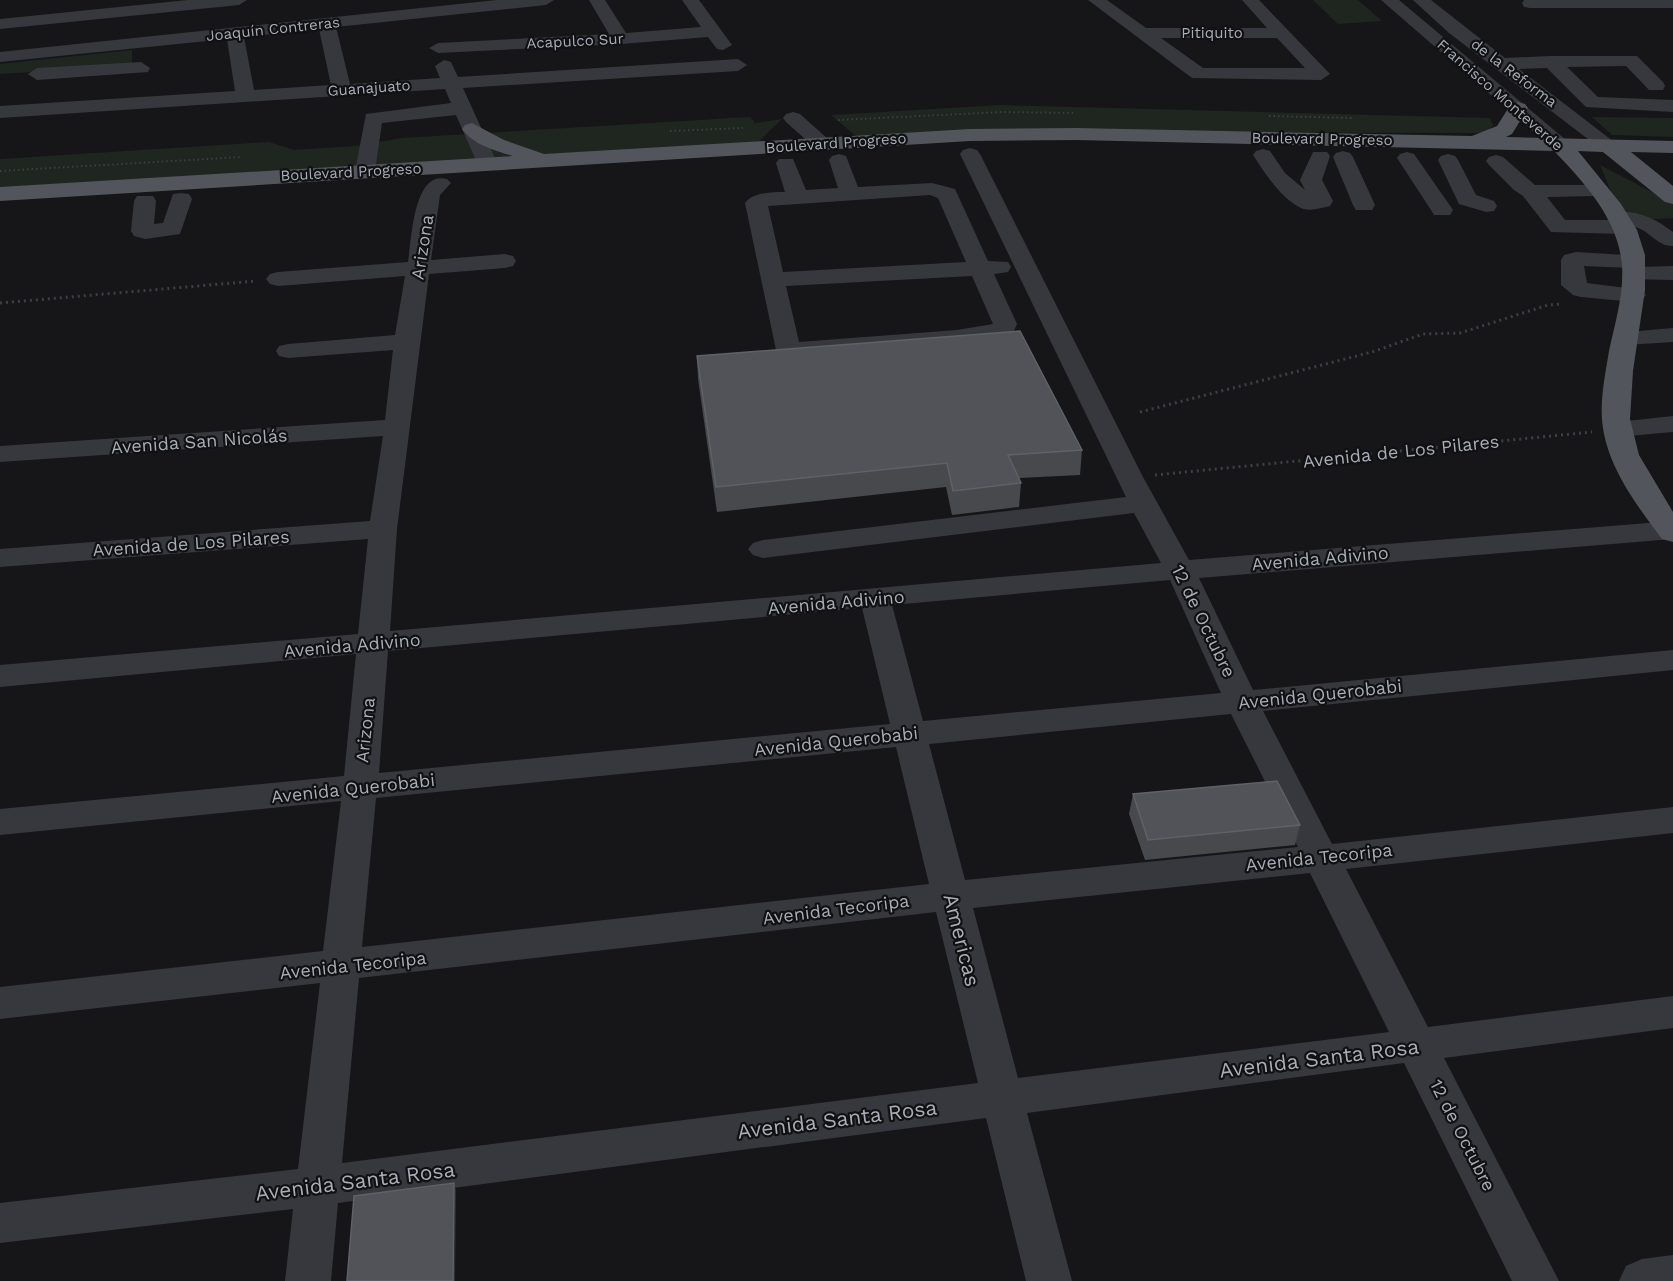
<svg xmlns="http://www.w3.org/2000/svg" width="1673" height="1281" viewBox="0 0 1673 1281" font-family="'Work Sans',sans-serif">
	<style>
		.green { fill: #1e261f }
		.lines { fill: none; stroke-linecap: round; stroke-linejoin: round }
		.path-far1 { stroke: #3d3f44; stroke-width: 2; stroke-dasharray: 1.5 3; stroke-linecap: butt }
		.path { stroke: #3d3f44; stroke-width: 3; stroke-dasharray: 2 4; stroke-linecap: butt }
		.minor { fill: #37383d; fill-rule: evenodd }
		.major { fill: #53555c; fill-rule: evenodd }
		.wall { fill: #47494d }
		.shaded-wall { fill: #2f3033 }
		.building { fill: #525359; stroke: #5f6168; stroke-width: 1.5 }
		.labels { text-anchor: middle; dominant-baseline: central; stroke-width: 4.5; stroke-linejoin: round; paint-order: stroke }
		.far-street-label { font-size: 15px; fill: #a8adb8; stroke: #111113 }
		.street-label { font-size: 18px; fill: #a8adb8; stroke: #111113 }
		.near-street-label { font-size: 21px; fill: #a8adb8; stroke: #111113 }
	</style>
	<rect width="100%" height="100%" fill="#161618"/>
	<path class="green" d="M1313,0H1358L1382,21L1338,24Z
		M132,50V66L0,74V64Z
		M1001,105L1490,118L1493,125L1487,133L1069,132L857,137L831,115Z
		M750,117L755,123L782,119L753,147L0,191V159L269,142L294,150L355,146L402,138Z
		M1592,117L1673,118V137L1612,135Z
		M1600,165L1673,203V218L1623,221Z"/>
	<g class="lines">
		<path class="path-far1" d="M1269,116L1354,118
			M838,120L1002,112L1073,113
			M670,131L743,128
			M0,171L241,157"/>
		<path class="path" d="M0,303L256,281
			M1140,412L1372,352L1423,334L1460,333L1548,305L1562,304
			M1155,475L1592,432"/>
		<path class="minor" d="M188,0H247L239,5L0,29V19Z
			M497,0H554L546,5L336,27L350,84L440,78L435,66L444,60L451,62L458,77L738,59L747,65L738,71L463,88L498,165L495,169H481L478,165L456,115L382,123L375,171L372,175H358L355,171L366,114L451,103L445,89L0,118V106L235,91L227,39L0,62V52ZM319,29L331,85L254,90L244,37Z
			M589,0H605L626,33L701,27L682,0H699L732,45L723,50L717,49L708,37L621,44L438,53L429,48L438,43L609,34Z
			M1088,0H1107L1146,28H1267L1242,0H1259L1330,74L1321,80L1192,78ZM1161,38H1277L1305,68H1203Z
			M1381,0H1399L1566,140L1569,144L1566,148H1552Z
			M1413,0H1431L1505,58L1550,56H1637L1663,82L1665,86L1663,90H1649L1626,66L1567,67L1598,97L1673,100V112L1586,107L1547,68L1519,69L1618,145L1615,149H1601L1449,33Z
			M1524,0H1673V8H1530L1524,7L1522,3Z
			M141,62L150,68L148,72L37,80L28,74L37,68Z
			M793,112L800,114L828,139L831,143L828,147H814L786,122L783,118L786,114Z
			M970,148L977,150L980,154L1143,477L1189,560L1673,521V539L1199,578L1253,690L1673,650V670L1263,711L1332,844L1673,807V833L1346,869L1428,1027L1673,996V1028L1444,1058L1559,1281H1512L1404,1063L1027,1113L1072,1281H1026L986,1118L338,1203L331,1281H285L293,1209L0,1243V1203L298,1169L320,983L0,1019V987L323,951L341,801L0,835V809L344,776L356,654L0,687V665L358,634L368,539L0,567V549L370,521L383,436L0,462V446L385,420L393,350L288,358L279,356L276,351L279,346L288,344L395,335L405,276L278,286L270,284L266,279L270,274L278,272L408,262C412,239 413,170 447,179L451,183L440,195L431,260L505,254L513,256L516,261L513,266L505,268L429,274L397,529L390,631L1161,563L1134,513L763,558L753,555L748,549L753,543L763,540L1126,497L960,154L963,150ZM1170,580L1221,693L923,721L892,605ZM862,608L890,724L379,773L388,651ZM1231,714L1298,847L965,880L929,744ZM896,747L929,884L362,947L376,798ZM1310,873L1389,1032L1018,1078L973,908ZM936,912L978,1083L342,1163L359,978Z
			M1263,149L1270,151L1285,173L1305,190L1300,180L1313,152H1327L1330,156L1322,180L1333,201L1330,206C1321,208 1309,212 1301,208C1280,198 1265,173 1253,155L1256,151Z
			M1343,151L1350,153L1353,157L1375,205L1372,210H1356L1353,205L1333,157L1336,153Z
			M1407,152L1414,154L1453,210L1450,215H1434L1431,210L1397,158L1400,154Z
			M839,154L846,156L858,187L932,183L955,189L988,261L1008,262L1011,267L1008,272L994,274L1017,324L1012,335L957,344L788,357L779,355L776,350L745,203C753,192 773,192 785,192L776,163L779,159H793L806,190L838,188L829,160L832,156ZM930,195L938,198L966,262L783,272L768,206ZM972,276L993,324L957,330L799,342L786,286Z
			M1448,154L1455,156L1458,160L1476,195L1494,201L1497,206L1494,211L1486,212L1459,204L1438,160L1441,156Z
			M1496,155L1503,157L1535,185H1606L1609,190L1606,195L1598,196L1547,197L1565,220H1609L1607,218L1610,213C1634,208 1655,218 1673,232V246C1657,247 1649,229 1634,227L1631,232L1623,234L1551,232L1523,196L1514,190L1489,165L1486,161L1489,157Z
			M181,193L189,194L192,199L180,234L145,239L134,236L131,231L134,201L137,196H153L156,201L154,224L163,223L173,194Z
			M1576,252L1642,256L1645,261L1638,267L1673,266V280L1626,279L1622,274L1631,268L1584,266L1587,283L1642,290L1646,295L1642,300L1634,302L1581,297L1573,295L1561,285V260L1564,255Z
			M1673,328V342L1625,345L1616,343L1613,338L1616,333Z
			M1673,416V432L1617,437L1608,435L1604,429L1608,423Z
			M1673,1255V1281H1619L1626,1266L1642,1259Z"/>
		<path class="major" d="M1518,102L1525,104L1528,108L1512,134L1506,137L1673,141V153L1631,152L1673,186V204L1665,202L1603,152L1578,151L1621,204L1637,230L1645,255V290L1633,371L1630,419L1639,455L1673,512V542L1662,539C1638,507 1609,469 1603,428C1599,403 1605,376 1609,351C1615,323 1624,294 1622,266C1619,220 1584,182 1554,151L1076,140L970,141L0,201V187L513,156C496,151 472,144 462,129L465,125L472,123L504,140L544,154L970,129L1076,128L1472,136L1497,126L1511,104Z"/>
	</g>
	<path class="wall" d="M697,356L1082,450L1080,475L1019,478L1021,483L1019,507L952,515L946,487L717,512L698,379Z
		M1133,794L1300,825L1295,845L1145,860L1129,814Z"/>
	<path class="shaded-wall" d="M454,1183L456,1190L455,1281H453Z"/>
	<path class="building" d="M1020,331L1082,450L1008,455L1021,483L953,491L947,463L716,487L697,356Z
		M1277,781L1300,825L1148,840L1133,794Z
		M454,1183L453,1281H347L354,1196Z"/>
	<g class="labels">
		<g class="far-street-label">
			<text transform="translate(273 29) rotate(-6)">Joaquín Contreras</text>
			<text x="1212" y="33">Pitiquito</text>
			<text transform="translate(575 41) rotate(-3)">Acapulco Sur</text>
			<text transform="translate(1514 73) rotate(37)">de la Reforma</text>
			<text transform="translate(369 88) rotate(-4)">Guanajuato</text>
			<text transform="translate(1500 95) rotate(41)">Francisco Monteverde</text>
			<text transform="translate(1322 139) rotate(1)">Boulevard Progreso</text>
			<text transform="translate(836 143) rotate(-4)">Boulevard Progreso</text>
			<text transform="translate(351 172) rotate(-3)">Boulevard Progreso</text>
		</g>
		<g class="street-label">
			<text transform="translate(422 247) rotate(-81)">Arizona</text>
			<text transform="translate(199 441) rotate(-4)">Avenida San Nicolás</text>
			<text transform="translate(1401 451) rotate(-6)">Avenida de Los Pilares</text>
			<text transform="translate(191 543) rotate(-4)">Avenida de Los Pilares</text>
			<text transform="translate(1320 558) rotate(-5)">Avenida Adivino</text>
			<text transform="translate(836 602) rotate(-5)">Avenida Adivino</text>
			<text transform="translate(1204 621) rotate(64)">12 de Octubre</text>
			<text transform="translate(352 645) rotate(-5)">Avenida Adivino</text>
			<text transform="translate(1320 694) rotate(-6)">Avenida Querobabi</text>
			<text transform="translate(365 730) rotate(-84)">Arizona</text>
			<text transform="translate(836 741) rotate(-6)">Avenida Querobabi</text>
			<text transform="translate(353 788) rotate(-6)">Avenida Querobabi</text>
			<text transform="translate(1319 857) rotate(-6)">Avenida Tecoripa</text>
			<text transform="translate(836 909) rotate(-7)">Avenida Tecoripa</text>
			<text transform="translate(353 965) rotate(-6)">Avenida Tecoripa</text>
			<text transform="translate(1463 1135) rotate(63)">12 de Octubre</text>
		</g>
		<g class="near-street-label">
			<text transform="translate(962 940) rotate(76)">Americas</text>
			<text transform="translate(1319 1058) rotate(-7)">Avenida Santa Rosa</text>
			<text transform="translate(837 1119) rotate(-7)">Avenida Santa Rosa</text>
			<text transform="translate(355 1181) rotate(-7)">Avenida Santa Rosa</text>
		</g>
	</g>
</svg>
